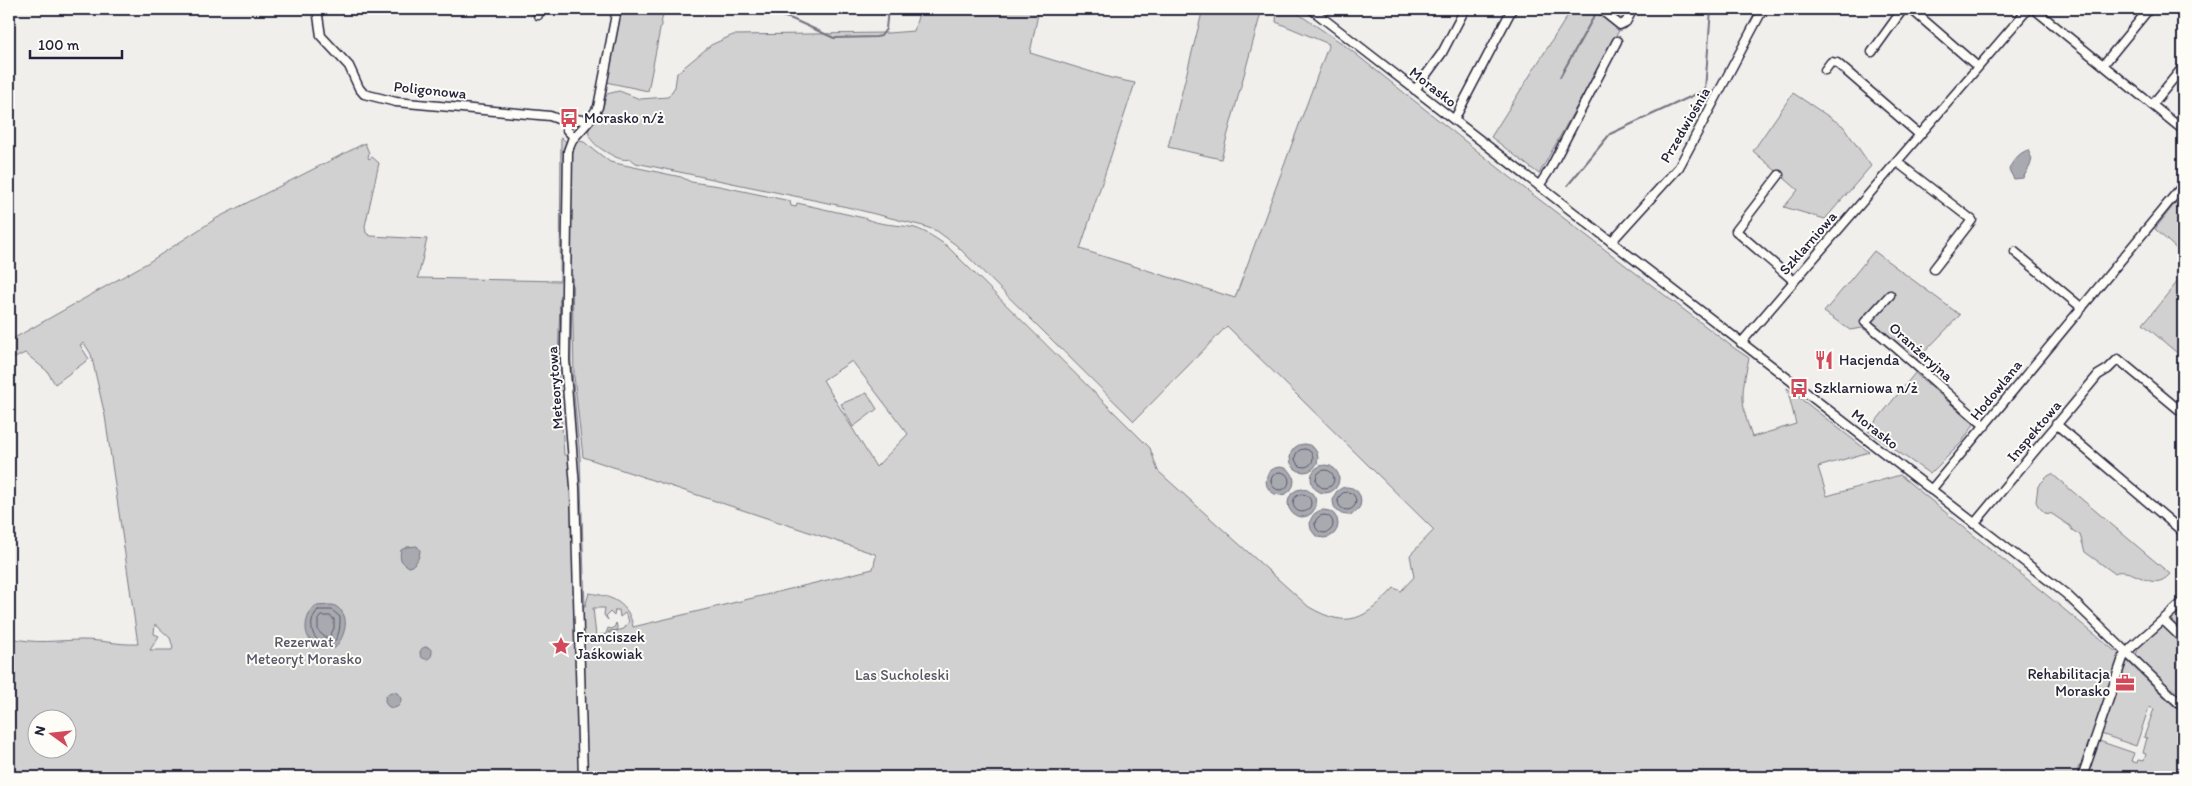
<svg xmlns="http://www.w3.org/2000/svg" width="2192" height="786" viewBox="0 0 2192 786" font-family="Itim,sans-serif">
	<style>
		.green { fill: #d2d1d1; stroke: #7a7a86; fill-rule: evenodd }
		.water { fill: #a9a9b0; stroke: #737381 }
		.lines { fill: none; stroke-linecap: round; stroke-linejoin: round }
		.shore { stroke: #58586a; stroke-width: 1 }
		.stream { stroke: #737381; stroke-width: 2 }
		.minor-casing { stroke: #22223b; stroke-width: 11 }
		.minor { stroke: #fdfcf7; stroke-width: 8 }
		.labels { text-anchor: middle; dominant-baseline: central; stroke-width: 4; stroke-linejoin: round; paint-order: stroke }
		.street-label { font-size: 15px; fill: #22223b; stroke: #fdfcf7 }
		.poi-label { font-size: 15px; fill: #22223b; stroke: #fdfcf7; text-anchor: start }
		.park-label { font-size: 15px; fill: #575768; stroke: #fdfcf7 }
	</style>
	<rect width="100%" height="100%" fill="#f0efec"/>
	<filter id="ink" filterUnits="userSpaceOnUse"><feTurbulence type="fractalNoise" baseFrequency=".02" numOctaves="2"/><feDisplacementMap in="SourceGraphic" scale="10" xChannelSelector="R" yChannelSelector="G"/><feConvolveMatrix kernelMatrix="1 2 1 2 8 2 1 2 1" color-interpolation-filters="sRGB"/></filter>
	<g filter="url(#ink)">
		<path class="green" d="M620,9H664L648,91L606,82Z
			M920,9H1039L1030,53L1111,78L1135,83L1080,249L1235,298L1329,44L1276,22L1277,9H1291L1343,44L1515,181L1734,348L1749,358C1741,394 1740,402 1752,437L1796,424L1787,388L1869,452L1818,467L1827,496L1900,475L2121,656L2084,765L2079,766L2077,771L2081,773L2080,777H9V637C34,645 57,640 83,640C101,640 119,645 138,644L105,416L91,354L84,343L80,345L89,359L55,384L47,371L25,353L9,361V341L149,262L217,218L365,143L369,153L368,158L369,159L372,157L379,163L365,226L366,233L371,236L427,239L418,278L560,281L561,137L573,149L578,141L584,142L610,162L681,177L691,182L719,186L790,201L791,206L796,207L797,203L864,218C881,226 898,224 915,228C927,232 937,239 947,246L1150,448L1158,471L1309,607C1349,630 1365,619 1394,588L1401,591L1414,577L1410,555L1434,530L1227,326L1134,421L956,245L937,231L923,226L847,207L636,163L631,159C622,161 615,157 608,153C600,149 586,139 589,129C591,123 597,118 600,113C603,107 605,100 607,94L619,91L640,99L668,97L675,87L677,73L711,45L733,35L888,33L914,31ZM572,275L574,376L583,457L875,554L876,556L873,569L633,627C629,603 612,596 589,593L585,607L580,456L571,362ZM560,299V360L568,455H564L558,366ZM852,361L908,434L876,467L823,380ZM593,608H605L604,615L608,620L606,616L610,612L614,616L615,610H619L620,617L625,613L629,621L624,629L608,633L609,631L618,630L616,623L614,628L611,629L608,628L606,634L596,636ZM155,624L170,638L173,647L172,650H150L159,636L154,634ZM38,718H68V748H38Z
			M1203,9H1262L1221,159L1168,147Z
			M1572,9H1631L1539,174L1491,137Z
			M1793,93L1843,126L1871,166L1825,219L1784,207L1798,190L1753,151Z
			M2183,193V255L2155,229Z
			M1874,251L1960,315L1915,362L1862,328L1850,330L1824,312Z
			M2183,275V358L2143,324Z
			M1915,373L1974,424L1962,442L1930,474L1868,431Z
			M867,393L877,409L853,427L841,404Z
			M2052,474L2170,574C2152,595 2134,565 2114,573L2085,552L2080,535L2072,530L2070,526L2052,514L2045,513L2039,507L2036,502L2038,486L2048,476Z
			M2183,605V632L2173,622L2171,624L2168,618Z
			M2162,623L2169,628V632L2174,633L2180,639L2179,641L2183,645V699L2136,655L2139,646Z
			M2126,660L2183,715V777H2087L2099,741L2134,753L2131,761L2137,763L2138,760L2144,761L2146,754L2143,753L2147,738L2144,737L2154,709L2149,707L2136,746L2101,734Z"/>
		<path class="water" d="M2028,150L2032,159L2030,166L2023,178L2014,179L2009,170C2011,162 2020,152 2028,150Z
			M1290 458a14 14 0 1 1 28 0a14 14 0 1 1-28 0Z
			M1311 479a14 14 0 1 1 28 0a14 14 0 1 1-28 0Z
			M1266 481a14 14 0 1 1 28 0a14 14 0 1 1-28 0Z
			M1333 501a14 14 0 1 1 28 0a14 14 0 1 1-28 0Z
			M1288 503a14 14 0 1 1 28 0a14 14 0 1 1-28 0Z
			M1310 524a14 14 0 1 1 28 0a14 14 0 1 1-28 0Z
			M417,546L420,550C420,557 416,565 409,567C401,562 399,559 401,550L407,547Z
			M333,605C352,613 346,635 335,648C307,653 297,625 315,606Z
			M420 653a6 6 0 1 1 12 0a6 6 0 1 1-12 0Z
			M385 700a8 8 0 1 1 16 0a8 8 0 1 1-16 0Z"/>
		<g class="lines">
			<path class="shore" d="M1295 458a9 9 0 1 1 18 0a9 9 0 1 1-18 0Z
				M1316 479a9 9 0 1 1 18 0a9 9 0 1 1-18 0Z
				M1271 481a9 9 0 1 1 18 0a9 9 0 1 1-18 0Z
				M1338 501a9 9 0 1 1 18 0a9 9 0 1 1-18 0Z
				M1293 503a9 9 0 1 1 18 0a9 9 0 1 1-18 0Z
				M1315 524a9 9 0 1 1 18 0a9 9 0 1 1-18 0Z
				M318,610H332L340,617C340,627 340,636 332,644C313,647 305,623 318,610Z
				M321,616H330L334,619V628L329,638L325,637L318,631V620Z"/>
			<path class="stream" d="M771,13L792,19L834,38L876,37L881,36L886,29L888,9
				M1560,77L1597,11
				M1568,185L1610,134L1705,90L1711,9"/>
			<g class="minor-casing">
				<path id="minor" d="M317,9L321,36L349,66L359,88L364,94L396,102L550,116L566,122
					M1311,9L2066,594L2183,707
					M1600,9L1620,25L1626,22L1633,9
					M1911,9L1978,67
					M2034,9L2183,130
					M538,15L539,9
					M1872,52L1903,9
					M2104,64L2149,9
					M1825,70L1831,62L1837,63L1920,135
					M1415,90L1442,53L1465,9
					M2152,105L2183,67
					M1454,120L1512,9
					M574,137L567,130L566,122L569,118L589,121
					M1897,162L1972,220L1934,269
					M1779,175L1736,231L1794,281
					M1539,186L1550,169L1617,41
					M1611,242L1679,167L1763,9
					M2015,252L2082,308
					M1890,295L1865,322C1906,355 1944,391 1985,426
					M1741,343L2028,9
					M2056,424L2183,532
					M1931,490L2183,185
					M1974,524L2098,375L2108,369L2118,359L2183,413
					M2163,620L2183,639
					M583,777L575,487L565,360L568,151L572,140L589,121L598,107L617,9
					M2082,777L2123,658L2132,647L2183,602"/>
			</g>
			<use href="#minor" class="minor"/>
		</g>
	</g>
	<defs>
		<g id="bus-bare" transform="scale(1.5)"><path d="M-5-6H5V4H4V6H2V4H-2V6H-4V4H-5ZM-3.5-4V0h7V-4ZM-3.5 1.2v1.5H-2V1.2ZM2 1.2v1.5H3.5V1.2Z" fill="#d1495b" stroke="#fdfcf7" stroke-width="2.5" paint-order="stroke"/></g>
		<g id="restaurant-bare" transform="scale(1.5)"><path d="M-5-6h1v4h1v-4h1v4h1v-4h1v5L-1.5 .5V6h-2V.5L-5-1ZM5-6V6H3V1.5H1.5Q1.5-4 5-6Z" fill="#d1495b" stroke="#fdfcf7" stroke-width="2.5" paint-order="stroke"/></g>
		<g id="sight-bare" transform="scale(1.5)"><path d="M0-6L1.8-2.2L6-1.7L2.9 1.2L3.7 5.4L0 3.3L-3.7 5.4L-2.9 1.2L-6-1.7L-1.8-2.2Z" fill="#d1495b" stroke="#fdfcf7" stroke-width="2.5" paint-order="stroke"/></g>
		<g id="office-bare" transform="scale(1.5)"><path d="M-6-3h4V-5.5h4V-3h4V5H-6ZM-1-4.5V-3h2v-1.5ZM-6 0V1H6V0Z" fill="#d1495b" stroke="#fdfcf7" stroke-width="2.5" paint-order="stroke"/></g>
	</defs>
	<g fill-rule="evenodd">
		<use href="#bus-bare" x="569" y="118"/>
		<use href="#restaurant-bare" x="1824" y="360"/>
		<use href="#bus-bare" x="1799" y="388"/>
		<use href="#sight-bare" x="561" y="646"/>
		<use href="#office-bare" x="2125" y="683"/>
	</g>
	<g class="labels">
		<g class="street-label">
			<text transform="translate(1433 87) rotate(38)">Morasko</text>
			<text transform="translate(430 90) rotate(6)">Poligonowa</text>
			<text transform="translate(1685 125) rotate(-60)">Przedwiośnia</text>
			<text transform="translate(1808 243) rotate(-49)">Szklarniowa</text>
			<text transform="translate(1921 352) rotate(42)">Oranżeryjna</text>
			<text transform="translate(555 388) rotate(-94)">Meteorytowa</text>
			<text transform="translate(1996 390) rotate(-51)">Hodowlana</text>
			<text transform="translate(1875 429) rotate(38)">Morasko</text>
			<text transform="translate(2034 431) rotate(-50)">Inspektowa</text>
		</g>
		<g class="poi-label">
			<text x="584" y="118">Morasko n/ż</text>
			<text x="1839" y="360">Hacjenda</text>
			<text x="1814" y="388">Szklarniowa n/ż</text>
			<text x="576" y="637">Franciszek<tspan x="576" dy="17">Jaśkowiak</tspan></text>
			<text x="2110" y="674" text-anchor="end">Rehabilitacja<tspan x="2110" dy="17">Morasko</tspan></text>
		</g>
		<g class="park-label">
			<text x="304" y="642">Rezerwat<tspan x="304" dy="17">Meteoryt Morasko</tspan></text>
			<text x="902" y="675">Las Sucholeski</text>
		</g>
	</g>
	<rect width="2192" height="786" fill="none" stroke="#fdfcf7" stroke-width="30"/>
	<rect x="15" y="15" width="2162" height="756" fill="none" stroke="#22223b" stroke-width="2" filter="url(#ink)"/>
	<g transform="translate(52 734) rotate(285)"><circle r="24" fill="#fdfcf7" stroke="#a5a5ac"/>
	<path d="M0-4L9 19L0 12L-9 19Z" fill="#d1495b"/>
	<text y="-8" font-size="14" font-weight="bold" text-anchor="middle" fill="#22223b">N</text>
	</g>
	<path d="M30 50v8h92v-8" fill="none" stroke="#22223b" stroke-width="2.5"/>
	<text x="38" y="50" font-size="15" fill="#22223b" stroke="#fdfcf7" stroke-width="4" paint-order="stroke">100 m</text>
</svg>
